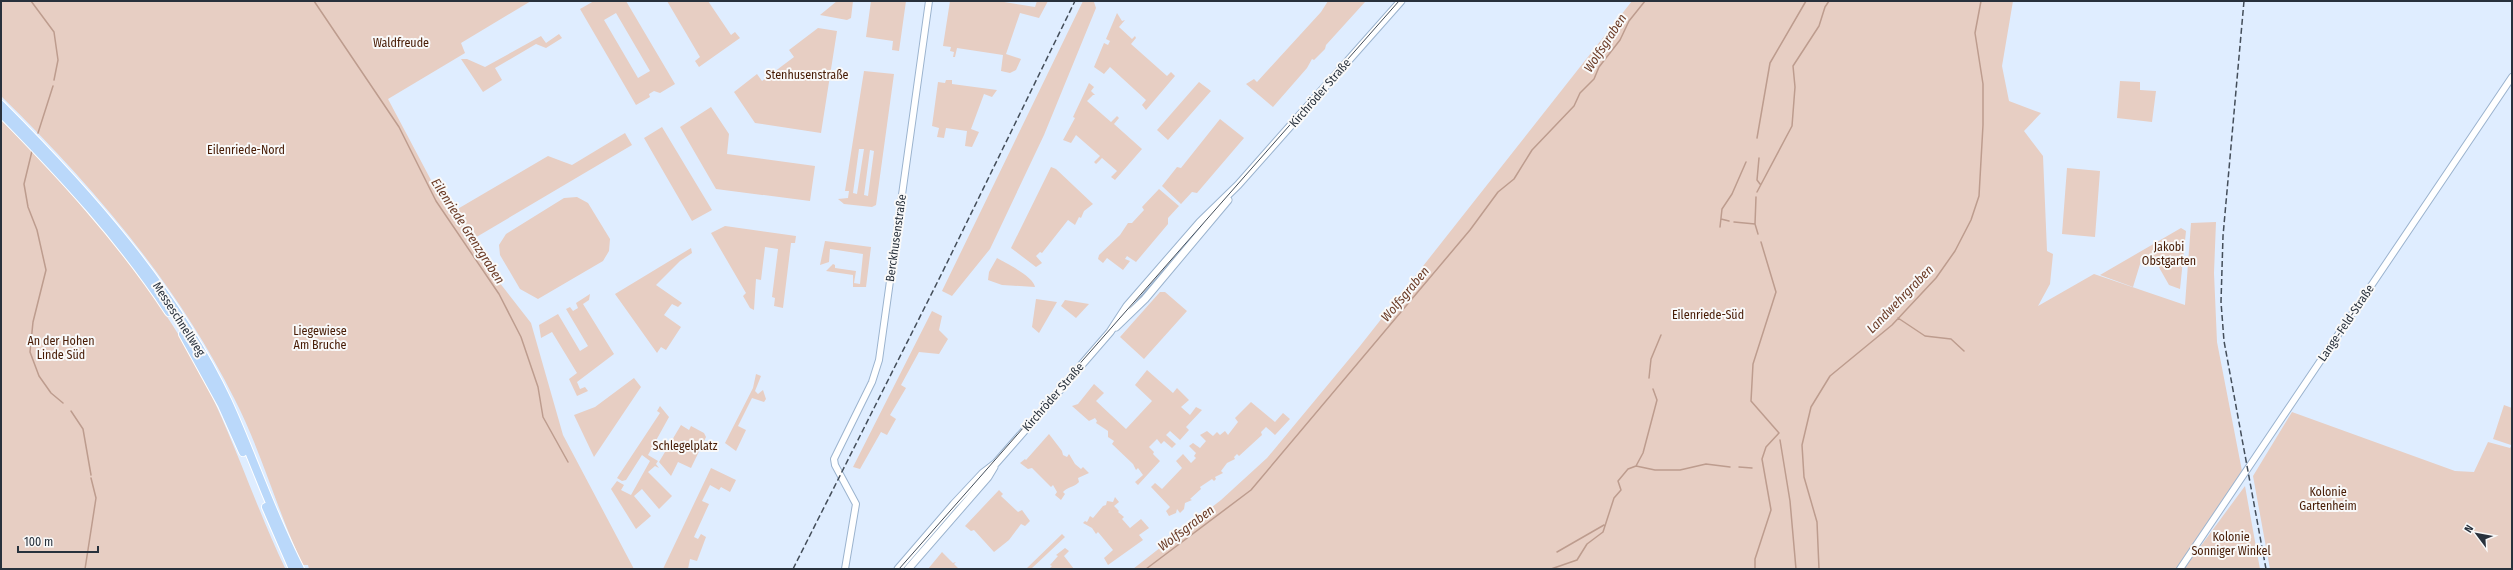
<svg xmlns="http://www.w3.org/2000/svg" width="2513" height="570" viewBox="0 0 2513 570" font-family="'Fira Sans Condensed',sans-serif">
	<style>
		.green { fill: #e7cec3; fill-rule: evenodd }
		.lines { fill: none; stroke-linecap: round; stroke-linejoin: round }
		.stream { stroke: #bd9c8e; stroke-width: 1.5 }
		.tertiary-casing { stroke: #9bb3ce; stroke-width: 8 }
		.secondary-casing { stroke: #9bb3ce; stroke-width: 9 }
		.trunk-casing { stroke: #fff; stroke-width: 10 }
		.tertiary { stroke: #fff; stroke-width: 6 }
		.secondary { stroke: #fff; stroke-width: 7 }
		.trunk { stroke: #bad8fa; stroke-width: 8 }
		.tram { stroke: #444e5a; stroke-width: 1 }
		.rail { stroke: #444e5a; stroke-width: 1.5; stroke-dasharray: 6 3; stroke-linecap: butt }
		.labels { text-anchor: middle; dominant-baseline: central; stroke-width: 4; stroke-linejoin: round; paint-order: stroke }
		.park-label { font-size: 12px; fill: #471b04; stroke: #f9f9f9 }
		.street-label { font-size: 12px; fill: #28313c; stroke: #f9f9f9 }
		.water-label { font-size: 13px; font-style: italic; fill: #6c3c27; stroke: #f9f9f9 }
	</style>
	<rect width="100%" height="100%" fill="#dfedff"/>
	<path class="green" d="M1,1H531L461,43L465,53L388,99L449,214L548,156L572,165L625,133L632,145L468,242L531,323L563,435L634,569H309L308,565H303C277,511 262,452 234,398C177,284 92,185 1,96Z
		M594,1H626L675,84L660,93L654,91L649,94L650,97L636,105L580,9ZM616,13L650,71L638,78L604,20Z
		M667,1H708L731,35L735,32L740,38L699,67L695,61L700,57Z
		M837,1H853L851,18L847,20L820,15Z
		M871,1H906L899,51L892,50L893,41L866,37Z
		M950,1H998L1035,7L1037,1H1048L1039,18L1020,13L1006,54L1021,59L1016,70L1010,73L1001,71L1003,55L957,48L955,57H953L954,52L950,51L951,47L943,46Z
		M1083,1L1094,2L1096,8L1044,135L990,249L952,296L942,291Z
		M1328,1L1365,2L1326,45L1325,49L1314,60L1312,59L1307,68L1273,107L1246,84L1254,79L1257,82L1321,12Z
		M1632,1H2013L2002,66L2009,101L2041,113L2024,131L2043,156L2047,251L2053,254L2050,284L2038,306L2094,274L2185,305L2191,223L2216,222L2214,273L2217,342L2242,471L2176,569H1133L1221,500L1267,458L1360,346Z
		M1117,13L1122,21L1125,20L1119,27L1132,39L1135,36L1136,38L1131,44L1167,76L1171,72L1175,76L1146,110L1142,105L1146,100L1110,67L1104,74L1094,67L1104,43L1108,45L1110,41L1106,39Z
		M818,28L837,31L821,133L755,123L734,92L757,74L762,81L794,57L789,50Z
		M559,34L562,38L546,48L536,44L495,68L502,80L483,92L461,59H467L485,67L541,36L546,43Z
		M864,71L894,74L876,205L872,207L844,204L838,199L848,198L849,191H845ZM859,149H864L857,194L853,193ZM870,150L874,151L868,196L864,195Z
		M946,80H952V84L997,90L992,97L984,94L971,129L979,132L972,147L965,146L967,131L946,128L944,138L937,137L939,128L932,126L938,82L945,83Z
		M2120,81L2140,82V90L2156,91L2152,122L2117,118Z
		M1199,82L1211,91L1168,140L1157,130Z
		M1089,83L1094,87L1091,91L1095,95H1093L1087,101L1111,122L1117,116L1119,118L1114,124L1142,149L1115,180L1111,177L1117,171L1102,158L1096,164L1094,162L1100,156L1076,135L1071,143L1063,140L1075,118L1073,117Z
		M711,107L729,134L727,154L815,166L810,201L716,189L680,127Z
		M1220,119L1244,138L1197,193L1192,192L1181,204L1162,186L1177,167L1181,168Z
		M1,120C74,194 148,276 198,368C232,433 254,503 285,568L1,569Z
		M662,127L712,210L692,221L644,138Z
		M1051,167L1056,169L1093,204L1084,211L1081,218L1079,217L1075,225L1068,220L1042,253L1040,252L1036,256L1042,263L1036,267L1011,248Z
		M2067,168L2100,171L2095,237L2062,234Z
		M1159,189L1179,206L1168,218V224L1136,262L1127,256L1125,259L1130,261L1123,270L1107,258L1103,263L1098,259L1099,255L1120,235L1128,223H1132L1144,210L1142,207Z
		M577,197L588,203L610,239L609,251L603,261L538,299L520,289L500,255L499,245L506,234L564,198Z
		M725,226L796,236L795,243H791L783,308L774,306L775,298L772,297L778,249L765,247L761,280L756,279L754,310L750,308L743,296L746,293L711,233Z
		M2181,228L2186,231L2180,289L2169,285L2152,255L2141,261L2133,287L2100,275Z
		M825,241L871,247L866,287H853V275L826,271L833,264L835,265V268L856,271L854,283L860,284L863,254L830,249L829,262L820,265Z
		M691,248L692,253L680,261L656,285L682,303L678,307L672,304L664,315L681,327L666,350L661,347L657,353L615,294Z
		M997,258C1006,263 1034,277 1035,287L1002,285L988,280L989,272Z
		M1160,292H1165L1187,311L1144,359L1120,337Z
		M590,294L589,300L583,304L614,354L577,382L580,389L585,387L588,391L577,396L569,379L577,373L552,332L541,338L539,325L558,314L580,351L588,346L566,309L570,307L573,311L578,308L576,303Z
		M1036,299L1057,302L1039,333L1032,327Z
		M1065,300L1089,304L1076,318L1061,306Z
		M932,311L942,316L939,330L948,339L939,354L919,352L901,385L906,388L890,415L896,419L887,435L881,432L860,469L853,467Z
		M1147,370L1173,393L1177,388L1189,400L1181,407L1190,415L1196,407L1202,410L1186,427L1189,430L1180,440L1170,431L1166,435L1176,444L1172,448L1164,441L1161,444L1157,439L1149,447L1154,452L1153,454L1160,461L1138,485L1135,482L1143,475L1138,468L1136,470L1133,464L1112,444L1114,441L1108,437V431L1096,423L1097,421L1095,418L1089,421L1072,406L1078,404L1094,384L1104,393L1096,401L1126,429L1152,401L1135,385Z
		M756,374L761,376L755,391L758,394L763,390L766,399L764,402L752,398L738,426L746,430L736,451L725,443L753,388Z
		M634,378L641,387L594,457L574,415L595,407Z
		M1251,402L1275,422L1283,413L1290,419L1275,435L1266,427L1261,432L1262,435L1239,456L1237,454L1234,457L1235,459L1227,463L1221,471L1223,473L1215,477L1216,479L1214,481L1212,479L1200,487L1201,489L1190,499L1192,500L1185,503L1184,509L1180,513L1177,509L1176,513L1169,516L1166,511L1170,507L1151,487L1155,483L1162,489L1182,468L1176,461L1183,454L1191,463L1196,458L1194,456L1196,453L1189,446L1193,443L1200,448L1206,441L1200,435L1207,431L1213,436L1217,432L1220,435L1225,431L1228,435L1238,422L1235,418Z
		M2504,405L2512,408L2511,445L2493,439Z
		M660,406L669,417L648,455L658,461L656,464L659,468L655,466L648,472L672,496L659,509L642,489L634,496L651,516L636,529L611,489L617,481L624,485L621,490L631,495L650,461L642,455L626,480L622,481L617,478L660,413L657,411Z
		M2292,412L2455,471L2474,472L2488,442L2510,448L2512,445V569H2270L2253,476Z
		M681,425L689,430L691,426L704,433L706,437L691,468L678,462L671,476L659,462Z
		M1049,434L1062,451L1063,455L1067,457L1069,454L1075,464L1081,469L1083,467L1089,473L1078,478L1079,482C1073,488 1069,486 1063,492L1065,494L1061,500L1055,495L1057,492L1053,485L1051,487L1032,468L1028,469L1020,463L1025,459L1026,460Z
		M711,468L736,480L730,492L721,487L719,490L710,485L702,501L709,504L694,537L698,539L701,534L706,537L697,561L690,559L688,569H663Z
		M2245,486L2260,569H2184L2186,566Z
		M999,490L1003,494L1001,496L1018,512L1022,510L1030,521L1025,526L1021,524L1009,540L994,552L974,530L971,531L965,526Z
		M1115,497L1119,502L1114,506L1119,511L1118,512L1124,517L1122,519L1130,528L1141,519L1149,528L1139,535L1143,540L1108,565L1104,558L1113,550L1098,532L1096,534L1092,528L1083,523L1085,521L1087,522L1090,516L1093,518L1103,506L1106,505L1107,501L1113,502Z
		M1062,534L1065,537L1031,569H1026Z
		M1065,548L1069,551L1064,556L1074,569H1049L1052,566L1050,565L1058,556L1056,555Z
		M942,552L953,563L956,562L954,564L959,569H928Z"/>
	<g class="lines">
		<path class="stream" d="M31,1L54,32L58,60L54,80
			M314,1L399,127L436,201L499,294L521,337L538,387L543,417L568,462
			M38,133L53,86
			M1757,138L1770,63L1806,1
			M32,151L24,184L28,207L37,230L46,270L33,322L30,352L39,376L51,393L63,403
			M1759,158L1757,180L1760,184
			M1757,192L1792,126L1795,87L1793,66L1819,26L1825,7L1829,1
			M1756,197L1755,224L1758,234
			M1721,219L1729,221
			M1734,222L1755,224
			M1720,227L1722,209L1732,194L1746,162
			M1898,318L1925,336L1951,339L1964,351
			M1649,378L1651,359L1661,335
			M71,411L83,429L91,475
			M1780,440L1790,501L1796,569
			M1636,466L1643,453L1657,400L1653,389
			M1739,467L1752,468
			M1557,552L1604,525
			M85,569L96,498L91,478
			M1146,569L1251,490L1470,230L1498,192L1514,179L1532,150L1574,106L1580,93L1594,79L1599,67L1620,40L1629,21L1645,1
			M1551,569L1577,560L1587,544L1603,532L1614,498L1621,490L1618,481L1628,469L1636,466L1655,470H1680L1706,464L1730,467
			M1755,569V559L1771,510L1762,459L1766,447L1779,433L1751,401L1753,364L1776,292L1761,242
			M1819,569L1817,522L1804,477L1802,445L1811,407L1830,376L1892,325L1936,278L1955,251L1971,220L1979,196L1983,125V84L1975,33L1981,1"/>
		<g class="tertiary-casing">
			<path id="tertiary" d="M845,569L856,504L835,465L834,459L872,382L879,360L929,1
				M2180,569L2512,77"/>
		</g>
		<g class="secondary-casing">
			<path id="secondary" d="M1116,327L1145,299L1228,200
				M898,569L954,504L983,473L996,463L1032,422L1110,332L1127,306L1200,222L1238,185L1401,1
				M908,569L988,477L994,467"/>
		</g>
		<g class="trunk-casing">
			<path id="trunk" d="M1,105C88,192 175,289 228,402C253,457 272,515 300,569
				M1,113C62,175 122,240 169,312
				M183,334L222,405L243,452
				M266,507L293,569"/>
		</g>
		<use href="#tertiary" class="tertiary"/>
		<use href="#secondary" class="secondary"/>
		<use href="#trunk" class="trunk"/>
		<path class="tram" d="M899,569L1399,1"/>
		<path class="rail" d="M2244,1L2223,236L2221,302L2224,341L2266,569
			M793,569L942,273L1075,1"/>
	</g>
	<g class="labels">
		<g class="park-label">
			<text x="401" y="43">Waldfreude</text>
			<text x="807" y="75">Stenhusenstraße</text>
			<text x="246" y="150">Eilenriede-Nord</text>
			<text x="2169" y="247">Jakobi<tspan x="2169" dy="14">Obstgarten</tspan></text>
			<text x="1708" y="315">Eilenriede-Süd</text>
			<text x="320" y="331">Liegewiese<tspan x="320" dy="14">Am Bruche</tspan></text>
			<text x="61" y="341">An der Hohen<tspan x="61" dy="14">Linde Süd</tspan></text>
			<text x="685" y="446">Schlegelplatz</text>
			<text x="2328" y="492">Kolonie<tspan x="2328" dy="14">Gartenheim</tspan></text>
			<text x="2231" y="537">Kolonie<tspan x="2231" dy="14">Sonniger Winkel</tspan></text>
		</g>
		<g class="street-label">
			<text transform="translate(1320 93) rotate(-49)">Kirchröder Straße</text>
			<text transform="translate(896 238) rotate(-82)">Berckhusenstraße</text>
			<text transform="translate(179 319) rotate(57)">Messeschnellweg</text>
			<text transform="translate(2346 323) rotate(-56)">Lange-Feld-Straße</text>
			<text transform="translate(1053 397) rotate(-49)">Kirchröder Straße</text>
		</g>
		<g class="water-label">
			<text transform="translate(1605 43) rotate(-57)">Wolfsgraben</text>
			<text transform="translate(468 231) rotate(57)">Eilenriede Grenzgraben</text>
			<text transform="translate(1405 294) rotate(-50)">Wolfsgraben</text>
			<text transform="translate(1900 299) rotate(-46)">Landwehrgraben</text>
			<text transform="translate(1186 528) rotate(-37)">Wolfsgraben</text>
		</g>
	</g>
	<rect width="2513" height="570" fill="none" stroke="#28313c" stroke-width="4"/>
	<g transform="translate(2477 534) rotate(302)" stroke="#f9f9f9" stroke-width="3" paint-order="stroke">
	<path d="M0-3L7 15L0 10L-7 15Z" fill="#28313c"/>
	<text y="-6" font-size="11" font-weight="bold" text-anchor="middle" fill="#28313c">N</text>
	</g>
	<path d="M18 546v6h80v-6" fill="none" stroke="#28313c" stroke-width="2"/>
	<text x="24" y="546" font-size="12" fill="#28313c" stroke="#f9f9f9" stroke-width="3" paint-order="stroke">100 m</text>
</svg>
